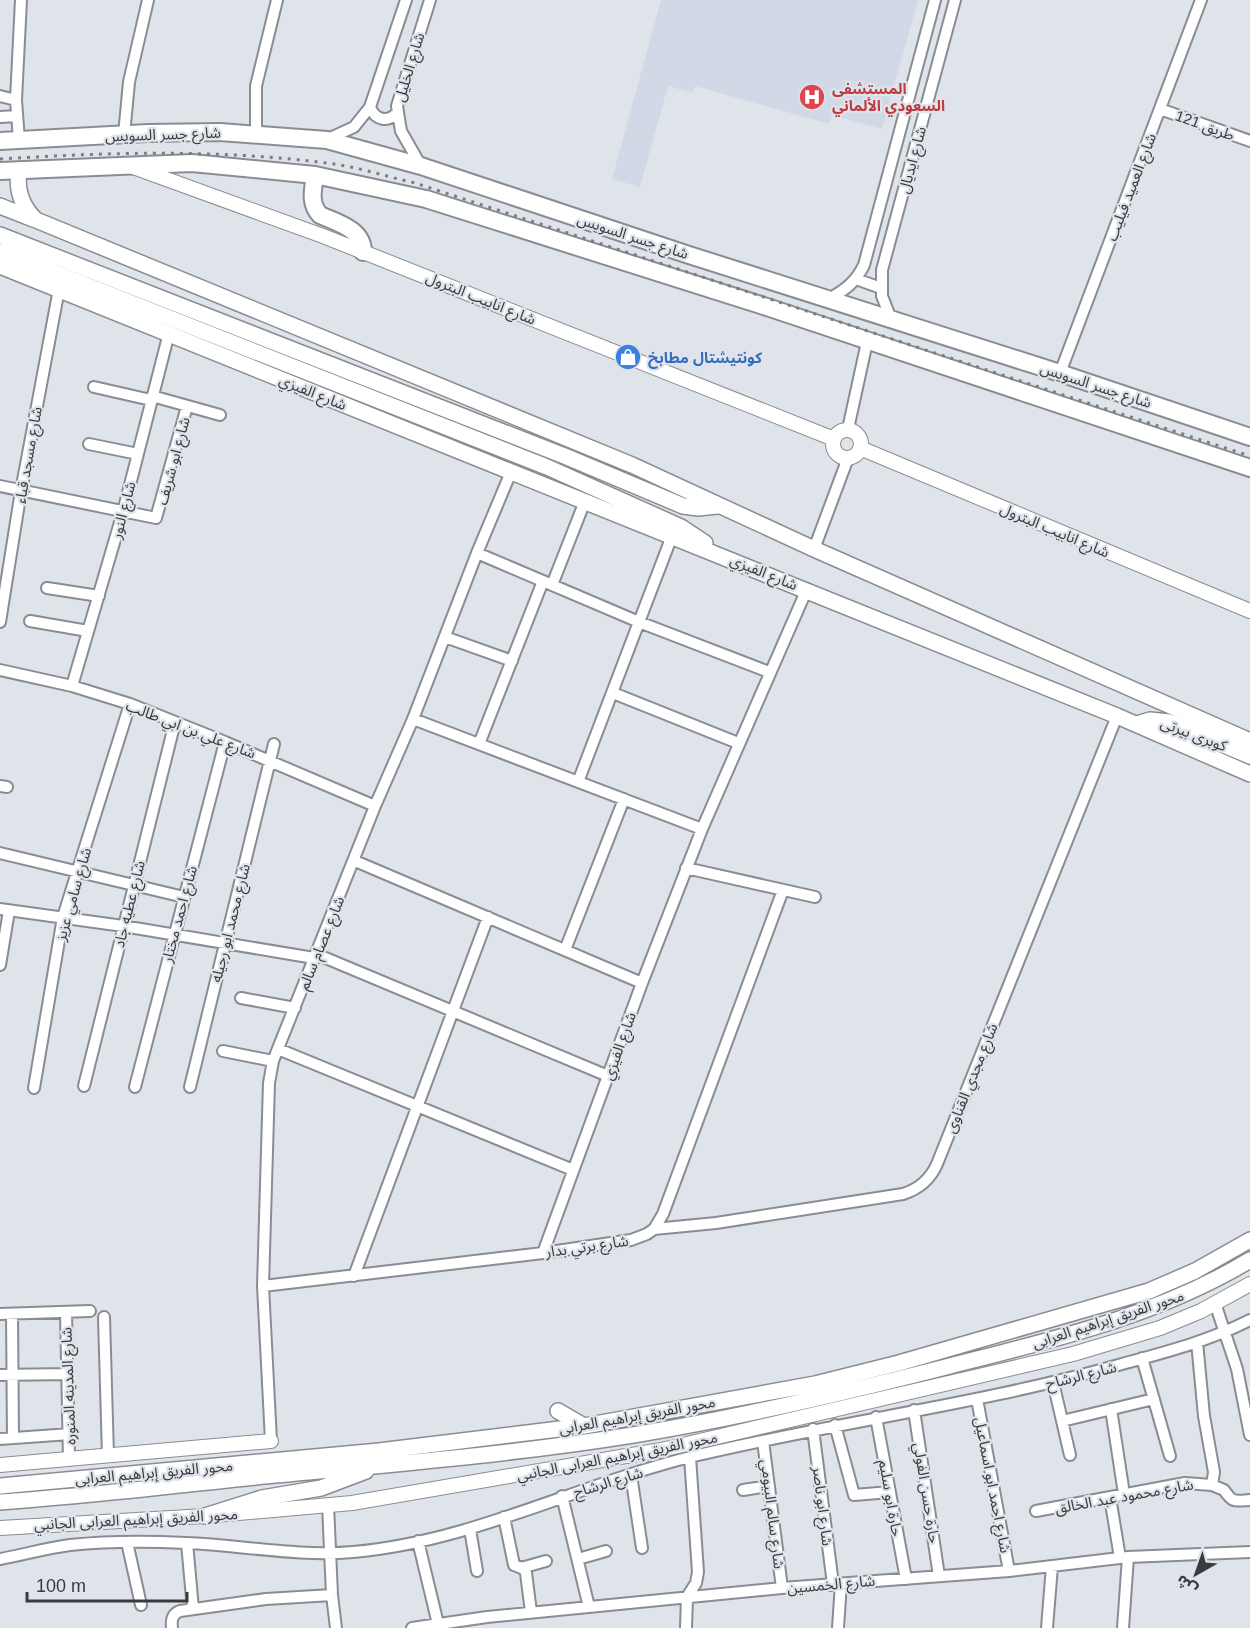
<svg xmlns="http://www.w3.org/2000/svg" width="1250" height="1628" viewBox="0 0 1250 1628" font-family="Arial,'Noto Sans Arabic',sans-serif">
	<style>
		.built { fill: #d1d9e6 }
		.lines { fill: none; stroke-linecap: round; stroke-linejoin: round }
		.minor-casing { stroke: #898d93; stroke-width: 14 }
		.tertiary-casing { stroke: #898d93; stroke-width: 16 }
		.secondary-casing { stroke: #898d93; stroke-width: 18 }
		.primary-casing { stroke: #898d93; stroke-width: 20 }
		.minor { stroke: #fff; stroke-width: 10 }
		.tertiary { stroke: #fff; stroke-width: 14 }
		.secondary { stroke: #fff; stroke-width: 15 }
		.primary { stroke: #fff; stroke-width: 16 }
		.rail { stroke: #7b7d81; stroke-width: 3; stroke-dasharray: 3 6; stroke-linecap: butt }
		.labels { text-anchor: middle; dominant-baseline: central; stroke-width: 4.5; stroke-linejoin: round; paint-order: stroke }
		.street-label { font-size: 15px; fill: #393a3d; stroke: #dfe3ea }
		.health-label { font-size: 15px; font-weight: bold; fill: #be3a42; stroke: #dfe3ea; text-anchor: start }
		.shop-label { font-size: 15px; font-weight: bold; fill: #366cbe; stroke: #dfe3ea; text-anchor: start }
	</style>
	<rect width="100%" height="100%" fill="#dfe3ea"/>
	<path class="built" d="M661,0H918L882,129L832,115L829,124L695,86L693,93L668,86L640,187L612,179Z"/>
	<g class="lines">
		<g class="minor-casing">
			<path id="minor" d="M0,96L16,100
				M370,107C375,120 387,123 397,113
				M1160,109L1250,141
				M0,117L17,116
				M256,134V86L277,0
				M124,135L129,82L148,0
				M328,139L354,127L370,107L406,0
				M19,140L16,100L21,0
				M421,166L401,131L397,106L430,0
				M856,279L881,288
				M829,299C845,290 856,282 864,265L935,0
				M891,319L882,296V270L955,0
				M1060,373L1201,0
				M94,387L151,400
				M152,396L220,415
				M848,429L867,342
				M89,444L138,454
				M0,486L156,518L187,406
				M672,536L639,622L769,672
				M814,549L848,458
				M477,553L639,622L578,782
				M552,585L585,501
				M47,588L99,596
				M30,621L88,631
				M0,622L21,491L59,289
				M445,637L512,661
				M0,670L72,686L130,704L225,742L375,806
				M72,686L123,512L169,333
				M613,693L738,743
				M413,719L702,829
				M479,744L543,581
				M0,786L7,787
				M0,853L184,897
				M355,861L642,983
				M686,868L815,897
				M0,909L123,926L314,958
				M565,950L624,799
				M316,954L608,1076
				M0,965L9,911
				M241,998L295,1008
				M278,1049L573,1170
				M223,1051L273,1061
				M84,1086L175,722
				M135,1087L225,742
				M190,1087L274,744
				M34,1088L63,917L130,704
				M654,1229L716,1223L903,1194C919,1189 930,1180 937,1164L1117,716
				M543,1253L642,983L702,829L807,589
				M354,1276L488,917
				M263,1286L543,1253L631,1240L647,1234L654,1229L663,1214L783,890
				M1215,1303L1237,1369L1250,1435
				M66,1312L69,1460
				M0,1314L90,1311
				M12,1314L13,1438
				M104,1317L108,1456
				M1197,1342L1204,1416L1214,1472L1212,1485
				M1142,1358L1170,1456
				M0,1375L67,1374
				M1053,1382L1070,1455
				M977,1399L1009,1571
				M1111,1409L1124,1494
				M914,1410L939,1576
				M876,1417L906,1579
				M1062,1421L1154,1399
				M835,1425L854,1495L890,1492
				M813,1429L833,1584
				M0,1439L70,1434
				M271,1441L263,1286L269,1083L273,1061L375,806L413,719L477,553L511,472
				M763,1441L782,1588
				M631,1475L642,1548
				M743,1490L769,1486
				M562,1496L589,1607
				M1110,1497L1120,1558
				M328,1505L332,1595L336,1628
				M1036,1511L1185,1483L1212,1485L1224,1490C1233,1503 1234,1501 1250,1500
				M504,1517L514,1565L524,1569L526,1573L531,1612
				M470,1529L477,1571
				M418,1541L438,1624
				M127,1542L141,1605
				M187,1543L193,1609
				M0,1559C23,1555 46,1548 70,1545C108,1541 147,1541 186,1543C241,1545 298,1557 353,1552C471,1542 579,1484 694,1456C836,1422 982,1404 1122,1364C1166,1352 1209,1341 1250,1320
				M578,1559L606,1551
				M521,1568L546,1561
				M172,1628C171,1620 172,1614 180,1611L266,1599L332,1595
				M412,1628L487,1617L782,1588L1009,1571L1128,1557L1250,1552
				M686,1628L687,1597L696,1583L698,1572L690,1457
				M838,1628L841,1583
				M1047,1628L1052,1566
				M1123,1628L1128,1557"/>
		</g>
		<g class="tertiary-casing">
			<path id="tertiary" d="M133,167L323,236L834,439
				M833 444a14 14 0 1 1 28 0a14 14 0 1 1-28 0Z
				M860,448L1250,611
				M0,1465L271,1441
				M0,1528L205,1516L352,1503L661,1450L1073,1354L1160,1328L1201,1311L1250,1284"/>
		</g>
		<g class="secondary-casing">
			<path id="secondary" d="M19,170C16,190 21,206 36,220L632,465L814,549L1250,741
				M0,206L33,219
				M0,235L567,457L683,506L698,508L717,506
				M0,251L547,467L681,527L705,543
				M0,266L1117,716L1250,774
				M1137,724L1150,720L1169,722L1250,756
				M558,1411L584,1426
				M0,1486L379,1451L584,1426L815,1384L899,1363L1149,1291L1195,1271L1250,1240
				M0,1502C85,1496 171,1486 256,1477C382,1465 508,1455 633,1435C737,1418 840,1394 942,1368C1047,1341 1156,1317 1250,1260
				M205,1516L262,1498L321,1488L366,1471"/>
		</g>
		<g class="primary-casing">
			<path id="primary" d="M0,141L148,133L220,132L327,140L421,166L689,255L1060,373L1250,437
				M0,171L192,163L315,175L426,199L770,308L1250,468
				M315,175C313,190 309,203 320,215C338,223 363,229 363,252"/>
		</g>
		<use href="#minor" class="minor"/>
		<use href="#tertiary" class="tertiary"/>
		<use href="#secondary" class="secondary"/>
		<use href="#primary" class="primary"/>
		<path class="rail" d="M0,159C112,152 223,149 334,164C361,168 388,177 415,183L1250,456"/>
	</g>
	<defs>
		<g id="hospital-disc" transform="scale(1.35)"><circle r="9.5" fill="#e0444e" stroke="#dfe3ea"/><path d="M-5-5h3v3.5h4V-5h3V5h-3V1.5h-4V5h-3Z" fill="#fff"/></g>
		<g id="shop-disc" transform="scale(1.35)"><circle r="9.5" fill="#3f7fe0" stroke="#dfe3ea"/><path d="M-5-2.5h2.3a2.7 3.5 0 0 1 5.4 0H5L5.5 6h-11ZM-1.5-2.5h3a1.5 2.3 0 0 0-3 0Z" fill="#fff"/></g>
	</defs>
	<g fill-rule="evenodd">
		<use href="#hospital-disc" x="812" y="97"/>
		<use href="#shop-disc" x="628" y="357"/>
	</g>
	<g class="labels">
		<g class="street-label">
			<text transform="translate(409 67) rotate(-73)">شارع الخليل</text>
			<text transform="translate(1205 125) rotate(20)">طريق 121</text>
			<text transform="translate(163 134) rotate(-2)">شارع جسر السويس</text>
			<text transform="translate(912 160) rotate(-75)">شارع ايديال</text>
			<text transform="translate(1131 187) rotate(-69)">شارع العميد فيليب</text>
			<text transform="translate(633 236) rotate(18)">شارع جسر السويس</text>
			<text transform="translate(481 298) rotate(22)">شارع انابيب البترول</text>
			<text transform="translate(1096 385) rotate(18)">شارع جسر السويس</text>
			<text transform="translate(313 392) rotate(22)">شارع الفيزي</text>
			<text transform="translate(28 455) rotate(-80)">شارع مسجد قباء</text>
			<text transform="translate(173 461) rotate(-75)">شارع ابو شريف</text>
			<text transform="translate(123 510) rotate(-75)">شارع النور</text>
			<text transform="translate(1055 530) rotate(23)">شارع انابيب البترول</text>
			<text transform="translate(764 572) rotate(22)">شارع الفيزي</text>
			<text transform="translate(191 729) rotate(21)">شارع علي بن ابي طالب</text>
			<text transform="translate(1194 734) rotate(21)">كوبرى بيرتى</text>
			<text transform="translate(73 894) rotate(-74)">شارع سامي عزيز</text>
			<text transform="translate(129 904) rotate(-76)">شارع عطيه جاد</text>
			<text transform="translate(179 914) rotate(-75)">شارع احمد مختار</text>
			<text transform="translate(230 923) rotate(-76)">شارع محمد ابو رجيله</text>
			<text transform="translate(321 943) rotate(-68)">شارع عصام سالم</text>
			<text transform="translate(619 1046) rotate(-70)">شارع الفيزي</text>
			<text transform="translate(971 1078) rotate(-68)">شارع مجدي القناوى</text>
			<text transform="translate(587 1246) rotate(-8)">شارع برتي بدار</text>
			<text transform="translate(1108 1319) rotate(-18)">محور الفريق إبراهيم العرابى</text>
			<text transform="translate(1081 1375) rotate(-14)">شارع الرشاح</text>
			<text transform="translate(68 1386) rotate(-92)">شارع المدينه المنوره</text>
			<text transform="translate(637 1415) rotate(-10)">محور الفريق إبراهيم العرابى</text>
			<text transform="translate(617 1456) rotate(-11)">محور الفريق إبراهيم العرابى الجانبي</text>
			<text transform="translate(154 1472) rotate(-5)">محور الفريق إبراهيم العرابى</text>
			<text transform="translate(608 1482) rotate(-17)">شارع الرشاح</text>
			<text transform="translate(993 1485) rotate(79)">شارع احمد ابو اسماعيل</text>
			<text transform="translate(927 1493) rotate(81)">حارة حسن الفولي</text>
			<text transform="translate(1124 1496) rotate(-10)">شارع محمود عبد الخالق</text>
			<text transform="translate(891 1498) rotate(80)">حارة ابو سليم</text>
			<text transform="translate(823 1506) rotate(83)">شارع ابو ناصر</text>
			<text transform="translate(773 1514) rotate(83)">شارع سالم البيومي</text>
			<text transform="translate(136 1519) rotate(-3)">محور الفريق إبراهيم العرابى الجانبي</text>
			<text transform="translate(831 1584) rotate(-5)">شارع الخمسين</text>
		</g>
		<g class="health-label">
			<text x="832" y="88">المستشفى<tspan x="832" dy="17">السعودي الألماني</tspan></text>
		</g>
		<g class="shop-label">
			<text x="648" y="357">كونتيشتال مطابخ</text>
		</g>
	</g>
	<g transform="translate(1196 1574) rotate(220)" stroke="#dfe3ea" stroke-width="4.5" paint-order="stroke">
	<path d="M0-4.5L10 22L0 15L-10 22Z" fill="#393a3d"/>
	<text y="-9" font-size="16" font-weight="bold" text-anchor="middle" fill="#393a3d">ش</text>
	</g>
	<path d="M27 1592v9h160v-9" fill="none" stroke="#393a3d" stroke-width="3"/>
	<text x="36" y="1592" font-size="18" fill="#393a3d" stroke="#dfe3ea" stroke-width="4.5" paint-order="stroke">100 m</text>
</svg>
